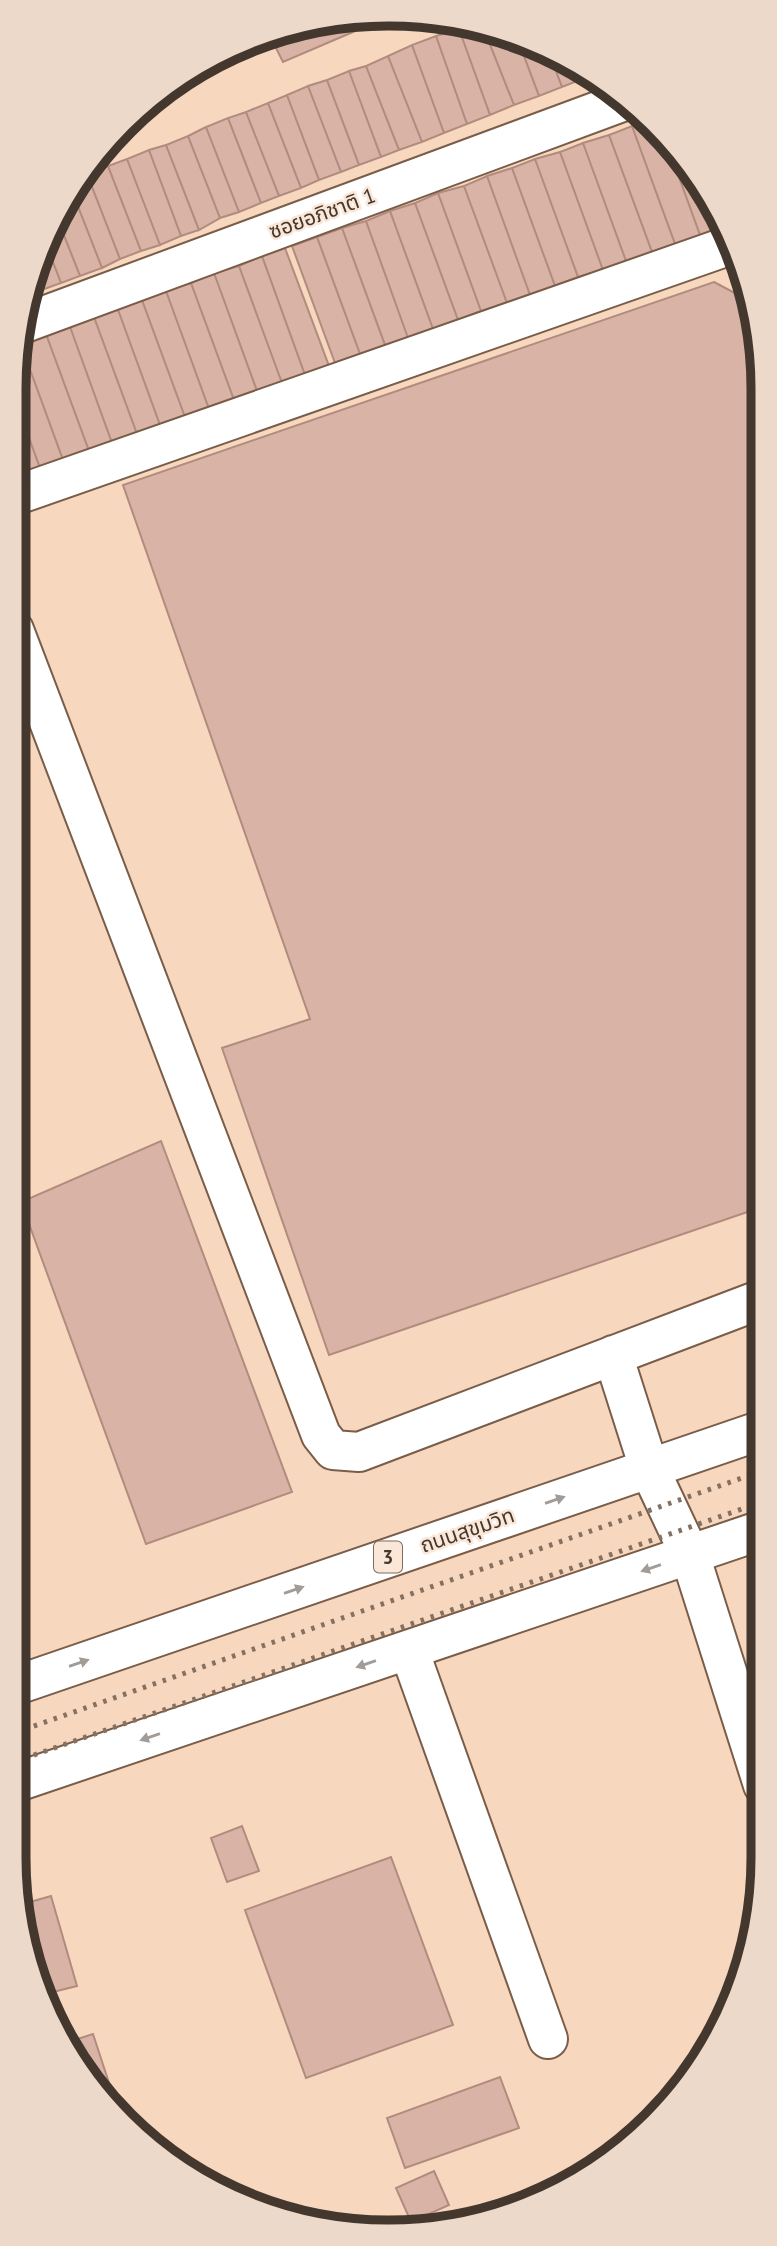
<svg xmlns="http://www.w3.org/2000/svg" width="777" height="2246" viewBox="0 0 777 2246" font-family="'PT Sans','Noto Sans Thai',sans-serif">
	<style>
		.building { fill: #d9b3a5; stroke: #b18c7e; stroke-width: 2 }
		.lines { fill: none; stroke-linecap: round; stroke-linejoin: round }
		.minor-casing { stroke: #795d48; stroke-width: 42 }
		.highway-casing { stroke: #795d48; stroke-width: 42 }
		.minor { stroke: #fff; stroke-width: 38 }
		.highway { stroke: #fff; stroke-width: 38 }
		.rail { stroke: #847162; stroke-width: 5; stroke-dasharray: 3.5 7; stroke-linecap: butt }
		.oneway { fill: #a29c96 }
		.labels { text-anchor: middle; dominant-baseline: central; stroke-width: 5; stroke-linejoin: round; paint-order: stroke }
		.shield { fill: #fbe7d8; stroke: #7b6c61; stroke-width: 2 }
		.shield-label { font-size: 19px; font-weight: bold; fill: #44382e }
		.street-label { font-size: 21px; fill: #44382e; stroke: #fbe7d8 }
		.rim { fill: none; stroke: #44382e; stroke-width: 9 }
	</style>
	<rect width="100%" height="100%" fill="#f8d7bf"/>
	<path class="building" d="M339,17L381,20L283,62L272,40Z
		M467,25L483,27L514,105L490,115L459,29Z
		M483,27L518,40L539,96L514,105Z
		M459,29L490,115L467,124L436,36Z
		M436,36L467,124L444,133L412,45Z
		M518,40L549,53L562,87L539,96Z
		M412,45L444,133L422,142L388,56Z
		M549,53L576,64L585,78L562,87Z
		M388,56L422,142L399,150L366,66Z
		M366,66L399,150L381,157L349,71Z
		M349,71L381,157L359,165L327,80Z
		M327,80L359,165L341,172L308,86Z
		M308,86L341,172L319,180L287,95Z
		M287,95L319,180L301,188L268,103Z
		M268,103L301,188L279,196L246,112Z
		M246,112L279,196L261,203L228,118Z
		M228,118L261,203L239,212L206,127Z
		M645,121L664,136L700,235L675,244L632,126Z
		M632,126L675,244L652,252L609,135Z
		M206,127L239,212L220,218L188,136Z
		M609,135L652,252L626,261L583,143Z
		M188,136L220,218L199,230L166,145Z
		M664,136L719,215L723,226L700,235Z
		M583,143L626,261L603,270L560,152Z
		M166,145L199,230L181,236L149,150Z
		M149,150L181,236L160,245L127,159Z
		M560,152L603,270L578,277L535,159Z
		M127,159L160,245L141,251L108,166Z
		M535,159L578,277L555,286L512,168Z
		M108,166L141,251L120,259L87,174Z
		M512,168L555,286L530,295L487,176Z
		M87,174L120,259L102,268L74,196Z
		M487,176L530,295L507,303L464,186Z
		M464,186L507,303L481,311L438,193Z
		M438,193L481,311L458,320L415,203Z
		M74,196L102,268L80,276L60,225Z
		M415,203L458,320L433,329L390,211Z
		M390,211L433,329L408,338L366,221Z
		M366,221L408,338L385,345L342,228Z
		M60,225L80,276L61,283L48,249Z
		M342,228L385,345L360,354L317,237Z
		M317,237L360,354L335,363L292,246Z
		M285,248L329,366L305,375L262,256Z
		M48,249L61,283L39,291L34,277Z
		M262,256L305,375L282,383L239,266Z
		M239,266L282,383L257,391L214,273Z
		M214,273L257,391L234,400L191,283Z
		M34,277L39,291L26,297L27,292Z
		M714,282L748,300L760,339L762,1207L329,1355L222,1048L310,1019L123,485Z
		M191,283L234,400L209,409L166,291Z
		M166,291L209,409L185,417L142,300Z
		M142,300L185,417L160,425L117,307Z
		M117,307L160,425L137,434L94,317Z
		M94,317L137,434L112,443L69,324Z
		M69,324L112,443L89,451L46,334Z
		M46,334L89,451L63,460L20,342Z
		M20,342L63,460L40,468L14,397Z
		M14,397L40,468L16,477L14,472Z
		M161,1141L292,1492L146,1544L21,1202Z
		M242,1826L259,1871L227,1882L211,1838Z
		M391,1857L453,2025L306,2078L245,1910Z
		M51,1896L77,1986L41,1995L23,1904Z
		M93,2034L113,2095L103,2098L68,2042Z
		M500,2077L519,2128L405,2168L387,2118Z
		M434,2171L449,2205L411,2222L396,2188Z
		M520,2201L485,2219L472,2220Z"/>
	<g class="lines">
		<g class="minor-casing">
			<path id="minor" d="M22,324L622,102
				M14,496L731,245
				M14,630L321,1435L333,1450L359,1452L762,1299
				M613,1355L649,1468
				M690,1555L763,1785
				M409,1650L548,2039"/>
		</g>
		<g class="highway-casing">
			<path id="highway" d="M649,1468L690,1555
				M14,1686L762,1430
				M14,1783L762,1530"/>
		</g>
		<use href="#minor" class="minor"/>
		<use href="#highway" class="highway"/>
		<path class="rail" d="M14,1733L762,1471
			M14,1762L762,1502"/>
	</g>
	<defs><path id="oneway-solid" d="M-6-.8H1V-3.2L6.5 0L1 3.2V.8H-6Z" transform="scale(1.75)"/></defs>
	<g class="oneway">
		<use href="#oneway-solid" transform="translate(555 1500) rotate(-19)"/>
		<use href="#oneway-solid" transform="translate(651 1568) rotate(161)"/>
		<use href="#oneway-solid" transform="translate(294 1590) rotate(-19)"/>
		<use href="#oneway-solid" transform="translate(79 1663) rotate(-19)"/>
		<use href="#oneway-solid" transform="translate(366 1664) rotate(161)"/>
		<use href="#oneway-solid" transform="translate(150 1737) rotate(161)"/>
	</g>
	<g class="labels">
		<rect class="shield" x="374" y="1541.5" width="28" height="31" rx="5"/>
		<g class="shield-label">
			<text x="388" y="1557">3</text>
		</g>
		<g class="street-label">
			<text transform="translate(322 213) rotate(-20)">ซอยอภิชาติ 1</text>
			<text transform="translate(467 1530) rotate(-19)">ถนนสุขุมวิท</text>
		</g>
	</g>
	<path d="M0 0H777V2246H0ZM388 26H389A362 362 0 0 1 751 388V1858A362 362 0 0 1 389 2220H388A362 362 0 0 1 26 1858V388A362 362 0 0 1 388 26Z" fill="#ecd9ca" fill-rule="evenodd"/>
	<path class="rim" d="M388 26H389A362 362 0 0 1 751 388V1858A362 362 0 0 1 389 2220H388A362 362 0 0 1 26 1858V388A362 362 0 0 1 388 26Z"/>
</svg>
